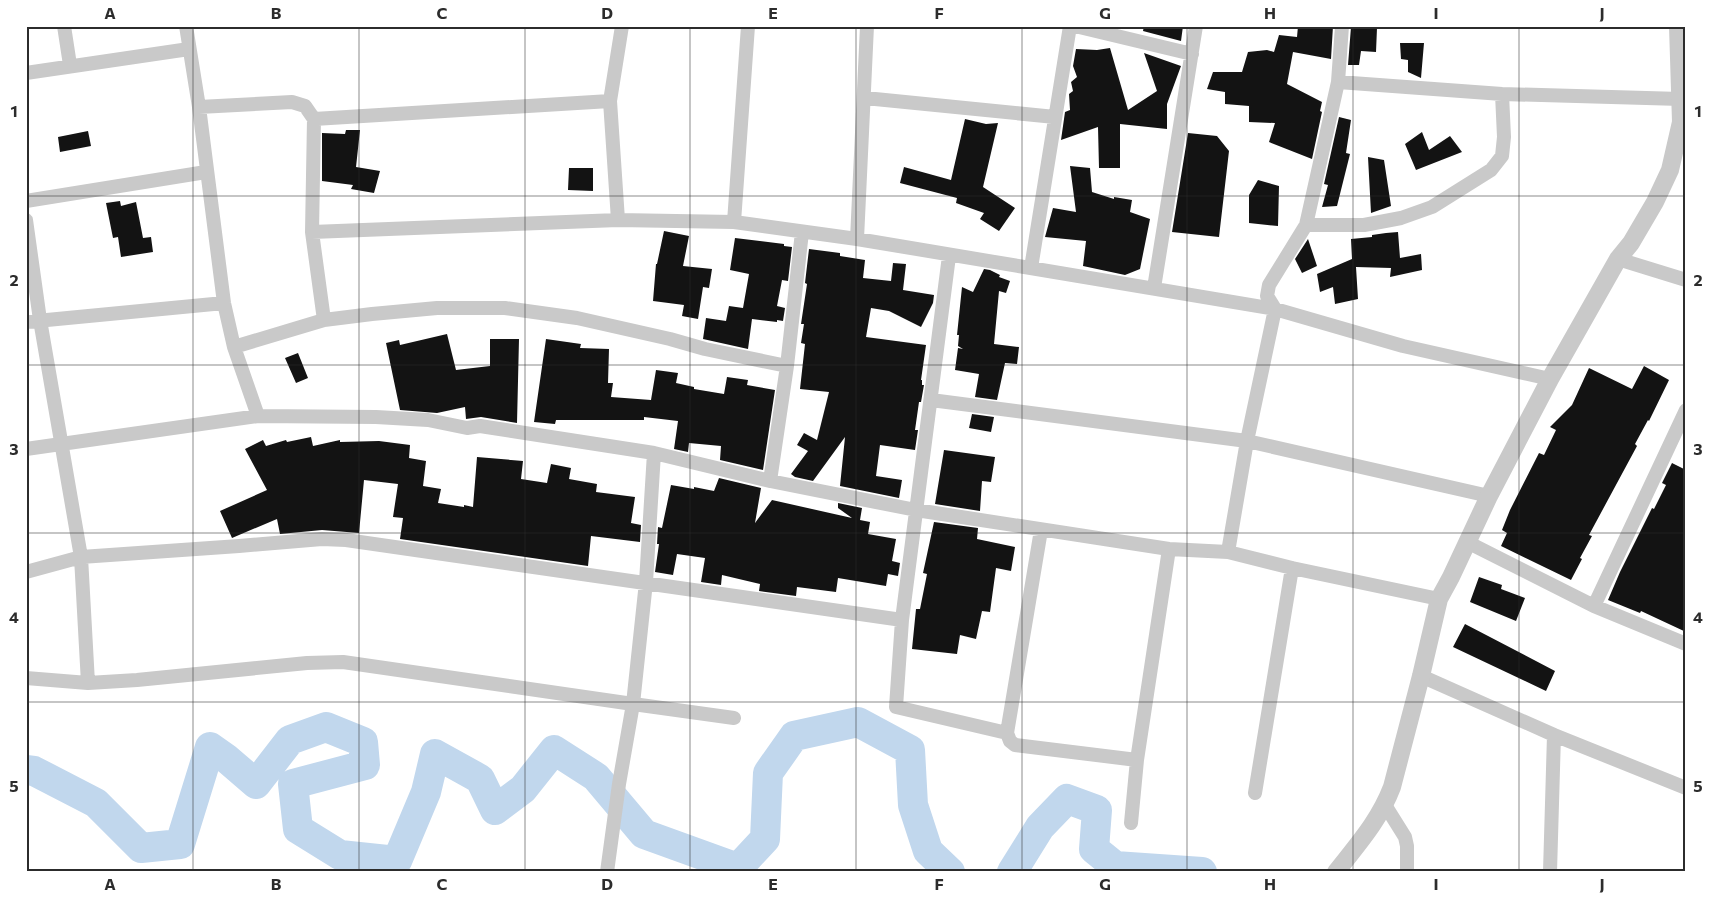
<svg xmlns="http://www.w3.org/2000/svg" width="1712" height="898" viewBox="0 0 1712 898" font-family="Commissioner,sans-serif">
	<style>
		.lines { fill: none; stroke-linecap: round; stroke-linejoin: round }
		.river { stroke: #c1d7ed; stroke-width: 30 }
		.building { fill: #131313 }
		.minor { stroke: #c9c9c9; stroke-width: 14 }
		.tertiary { stroke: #c9c9c9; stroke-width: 18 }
		.grid { fill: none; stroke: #2c2c2c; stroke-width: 1; stroke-opacity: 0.55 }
		.neatline { fill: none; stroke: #2c2c2c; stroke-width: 2 }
		.grid-label { font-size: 16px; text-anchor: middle; font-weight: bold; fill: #2c2c2c }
	</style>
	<rect width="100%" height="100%" fill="#fff"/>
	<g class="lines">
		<path class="river" d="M26,770L34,771L96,803L141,848L180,844L210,747L227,759L256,784L290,740L326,727L363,742L365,765L293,784L298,829L340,855L397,861L426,792L435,754L480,779L495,810L523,789L554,750L596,777L644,834L738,868L765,839L768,773L794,736L858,722L910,750L913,805L928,851L950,872
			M1012,872L1040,827L1067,799L1097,810L1094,849L1115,866L1202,872"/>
	</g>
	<path class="building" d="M1144,26H1183L1181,41L1143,31Z
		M1298,26H1333L1331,59L1293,52L1287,84L1322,102L1320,111L1322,112L1312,159L1269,142L1275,123L1249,122V106L1225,104V92L1207,89L1213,72H1242L1248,52L1267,50L1274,52L1279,35L1297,37Z
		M1351,27L1377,28L1376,52L1361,51L1359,65H1348Z
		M1400,43H1424L1421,78L1408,72V60L1401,59Z
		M1110,48L1128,110L1157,91L1144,53L1181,66L1167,104V129L1120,124V168H1099L1098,127L1061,140L1065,112L1070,110L1069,94L1073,91L1071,82L1077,77L1073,66L1076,49L1097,50Z
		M1339,117L1351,120L1346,153L1350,154L1337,206L1322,207L1328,185L1324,184Z
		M965,119L986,124L998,123L983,187L1015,208L999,231L980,219L984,213L956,203L957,198L900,183L904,167L951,180Z
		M346,130H360L356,167L380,171L374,193L351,189L353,185L322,181V133L345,134Z
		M88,131L91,146L60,152L58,137Z
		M1422,132L1429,150L1450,136L1462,152L1416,170L1405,144Z
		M1188,133L1217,136L1229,151L1219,237L1172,232Z
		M1368,157L1384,160L1391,206L1371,213Z
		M1070,166L1090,168L1092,192L1114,199V197L1132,200L1130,212L1150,219L1140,269L1125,275L1083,266L1086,241L1045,237L1053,208L1076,212Z
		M569,168H593V191L568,190Z
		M1258,180L1279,186L1278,226L1249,223V195Z
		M120,201L121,206L136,202L143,238L151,237L153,252L121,257L118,237L113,238L106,203Z
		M664,231L689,236L683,266L712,269L709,288L703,287L698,319L682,316L684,305L653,301L656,264H657Z
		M1398,232L1400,258L1421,254L1422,270L1390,277L1391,268L1356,267L1358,299L1335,304L1333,287L1320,292L1317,274L1352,259L1351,239L1372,237V235L1386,233Z
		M735,238L784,244V246L792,247L788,281L782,280L777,306L785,308L783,321L777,320V322L752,319L748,349L703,339L706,318L726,321L729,306L743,308L749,274L730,270Z
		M1308,239L1317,266L1302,273L1295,259Z
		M809,249L840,253V256L865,260L863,278L891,281L893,263L906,264L903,290L934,295L933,303L921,327L889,311L871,308L866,337L926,345L921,380H922V385H924L921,402H919L915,430H918L915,450L880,445L876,476L902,480L899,498L840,486L845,437L813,481L795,477L791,474L808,451L797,445L804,433L817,440L829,392L800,389L805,344L801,343L804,324H801L807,284L805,283Z
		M984,269L990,270L1000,275L999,277L1010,281L1006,293L999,291L994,344L1019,347L1017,364L1005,363L997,400L975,397L979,374L955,370L958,348L963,349L958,346L959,335H957L962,287L973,292Z
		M447,334L456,370L490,366V339H519L517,423L481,417L466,419L465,407L437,413L400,410L386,343L399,340L400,345Z
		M546,339L581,344L580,348L609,349L608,383H613L611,397L651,400L656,370L678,373L676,383L694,387V389L724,394L727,377L748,380L747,385L775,390L763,470L720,460L721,446L689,443L688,452L674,449L678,421L644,417V420H556L555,424L534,422Z
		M298,353L308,378L296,383L285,358Z
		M1644,366L1669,380L1649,421L1648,420L1635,444L1637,446L1589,535L1592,536L1580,558L1582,559L1571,580L1501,546L1507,533L1502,530L1510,510L1539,453L1544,455L1556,430L1550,427L1572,405L1589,368L1632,389Z
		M972,414L994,417L991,432L969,428Z
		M311,437L313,446L340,440V442L379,441L410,445L409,458L426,461L423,486L441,489L438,503L464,507V505L473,507L477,457L523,461L521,479L547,483L551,464L571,468L569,479L597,484L596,492L635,497L631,523L641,525L640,542L591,536L588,566L400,539L403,518L393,517L398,484L364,480L359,533L322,530L280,534L277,519L232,538L220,511L267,490L245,449L263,440L266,446L286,440L287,442Z
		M944,450L995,457L991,482L982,481L980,511L935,504Z
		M1672,463L1686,470V632L1641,611L1640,613L1608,600L1620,572L1652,508L1654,509L1666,485L1662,483Z
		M719,478L761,488L755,523L772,500L852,518L838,508V503L862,508L860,520L870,522L868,534L896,539L892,561L900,563L898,576L888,574L886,586L838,578L836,592L797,587L796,596L759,591L760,584L722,575L721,585L701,582L705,558L677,554L673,575L655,572L659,544H657L658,527L662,528L671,485L694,489V487L714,491Z
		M934,522L978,528L977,539L1015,547L1011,571L996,568L990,612L982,611L976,639L960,635L957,654L912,649L916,609H920L927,574L923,573Z
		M1479,577L1502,585L1501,589L1525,598L1516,621L1470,602Z
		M1465,624L1555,671L1546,691L1453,647Z"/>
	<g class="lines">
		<path class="minor" d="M64,26L70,65
			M186,26L199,107L224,303L234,347L258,416
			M1075,26L1192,54
			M26,73L189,49
			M1338,82L1502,94L1681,99
			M865,98L1055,117
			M610,101L314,119L312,232L618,220L734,222L857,239L1275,309L1403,346L1550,379
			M199,107L292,102L305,106L314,119
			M26,201L206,172
			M26,220L40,320L81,557L88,683
			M618,220L610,101L622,26
			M734,222L748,26
			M1306,225H1364L1401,218L1432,207L1491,170L1502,156L1504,137L1502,94
			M312,232L324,320
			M857,239L867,26
			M949,256L902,620L896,707L1007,733
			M1618,259L1686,280
			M1031,268L1070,26
			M1154,288L1196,26
			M26,322L224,303
			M234,347L324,320L372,314L437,308H505L577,318L670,339L705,349L787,366
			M931,400L1247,441L1489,496
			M26,449L258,416L376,417L428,420L467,428L480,426L654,453L770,481L916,510L1169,549L1228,552L1292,568L1439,599
			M770,481L787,366L802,232
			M1041,530L1007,733L1010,741L1015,745L1137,760
			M1467,542L1594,606L1686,644
			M1228,552L1247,441L1275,309L1267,296L1269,285L1306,225L1338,82L1342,26
			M26,572L81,557L239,546L322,539L346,540L902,620
			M1594,606L1686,410
			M1421,676L1554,735L1686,788
			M26,678L88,683L137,680L307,663L343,662L633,704L646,582L654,453
			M1255,793L1292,568
			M1385,805L1405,837L1407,846V872
			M1131,823L1137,760L1169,549
			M607,872L619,784L633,704L734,718
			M1550,872L1554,735"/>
		<path class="tertiary" d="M1336,872C1358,844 1379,821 1392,787L1421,676L1439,599L1451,577L1489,496L1550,379L1618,259L1631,243L1655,202L1670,170L1681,122L1678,26"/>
	</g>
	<path class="grid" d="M193,26V872M359,26V872M525,26V872M690,26V872M856,26V872M1022,26V872M1187,26V872M1353,26V872M1519,26V872M26,196H1686M26,365H1686M26,533H1686M26,702H1686"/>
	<rect width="1712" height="898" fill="none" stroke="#ffffff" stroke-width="55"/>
	<rect x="28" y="28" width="1656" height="842" class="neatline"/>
	<g class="grid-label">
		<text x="110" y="19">A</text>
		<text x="276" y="19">B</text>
		<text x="442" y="19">C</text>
		<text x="607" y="19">D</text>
		<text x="773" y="19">E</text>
		<text x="939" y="19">F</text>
		<text x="1105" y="19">G</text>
		<text x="1270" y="19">H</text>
		<text x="1436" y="19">I</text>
		<text x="1602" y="19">J</text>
		<text x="14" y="117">1</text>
		<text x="1698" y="117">1</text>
		<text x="14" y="286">2</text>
		<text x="1698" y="286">2</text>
		<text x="14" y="455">3</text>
		<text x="1698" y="455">3</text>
		<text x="14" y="623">4</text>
		<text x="1698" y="623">4</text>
		<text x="14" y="792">5</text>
		<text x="1698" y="792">5</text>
		<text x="110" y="890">A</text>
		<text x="276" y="890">B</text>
		<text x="442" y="890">C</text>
		<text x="607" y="890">D</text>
		<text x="773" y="890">E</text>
		<text x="939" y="890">F</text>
		<text x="1105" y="890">G</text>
		<text x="1270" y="890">H</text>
		<text x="1436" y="890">I</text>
		<text x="1602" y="890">J</text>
	</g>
</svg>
